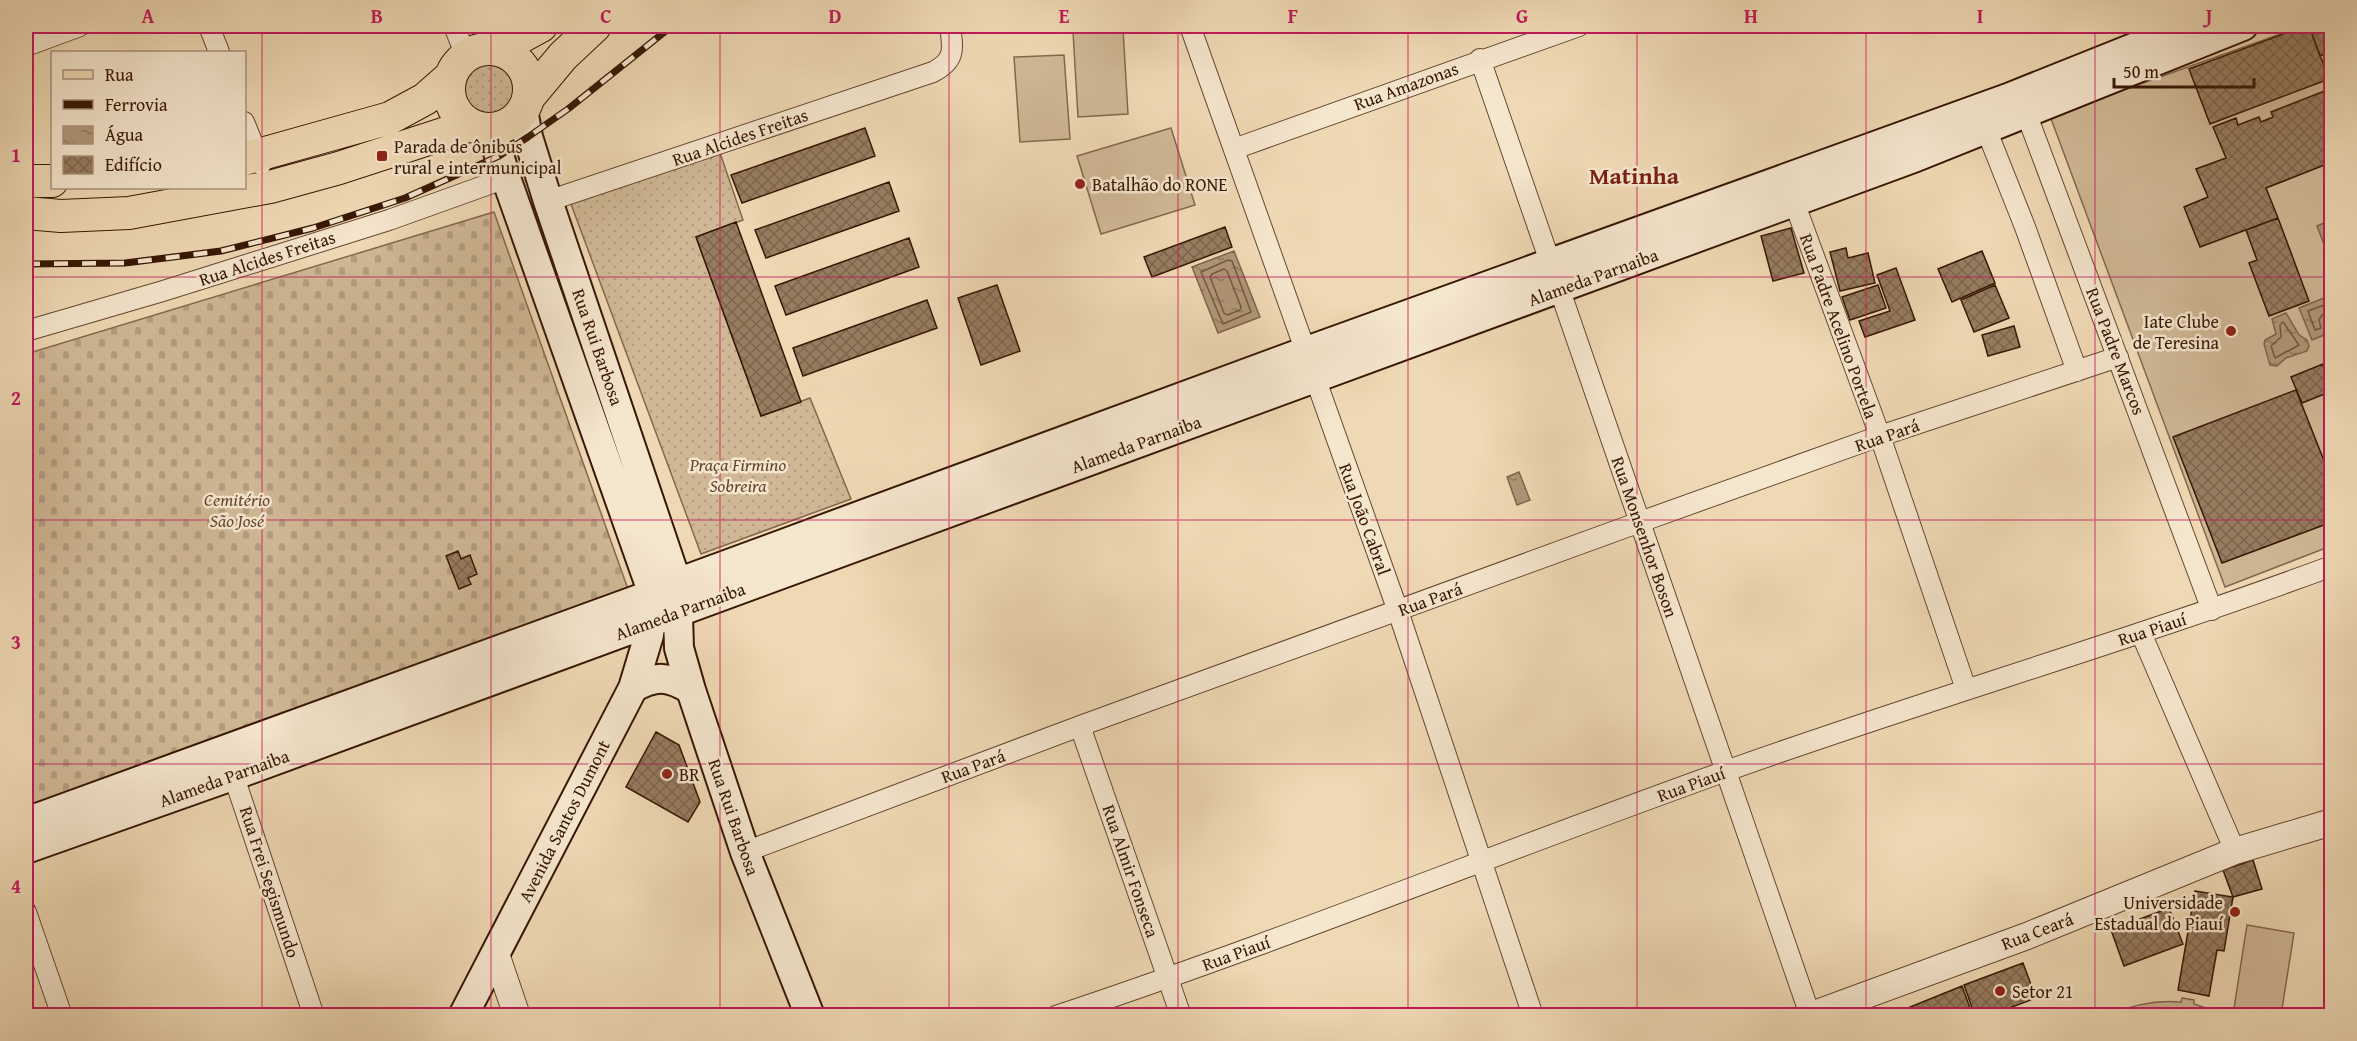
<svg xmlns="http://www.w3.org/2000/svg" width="2357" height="1041" viewBox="0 0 2357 1041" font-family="'Gentium Book Plus',serif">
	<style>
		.grass { fill: url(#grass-dots); stroke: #84684d; stroke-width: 1.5 }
		.cemetery { fill: url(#cemetery-stones); stroke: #84684d; stroke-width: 1.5 }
		.garden { fill: #d0b896; stroke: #84684d; stroke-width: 1.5 }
		.water { fill: url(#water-ripples); stroke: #80644a; stroke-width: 1.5 }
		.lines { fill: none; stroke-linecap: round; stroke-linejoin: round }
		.shore { stroke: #74573e; stroke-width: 1.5 }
		.building { fill: url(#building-cross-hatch); stroke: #371704; stroke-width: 1.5 }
		.minor-casing { stroke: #654830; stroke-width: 22 }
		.tertiary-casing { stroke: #654830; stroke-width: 28 }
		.secondary-casing { stroke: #371704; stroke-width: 32 }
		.primary-casing { stroke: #371704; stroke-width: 34 }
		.minor { stroke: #f5e6ce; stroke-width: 20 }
		.tertiary { stroke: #f5e6ce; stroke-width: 26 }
		.secondary { stroke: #f5e6ce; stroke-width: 28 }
		.primary { stroke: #efd9b4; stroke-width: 32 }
		.rail-casing { stroke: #371704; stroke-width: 7 }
		.rail { stroke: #f5e6ce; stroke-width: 4.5; stroke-dasharray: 14; stroke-linecap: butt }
		.grid { fill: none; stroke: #c2185b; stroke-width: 1.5; stroke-opacity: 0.55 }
		.poi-dot { fill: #8f2418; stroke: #f5e6ce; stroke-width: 2 }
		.labels { text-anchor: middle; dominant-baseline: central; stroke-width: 5; stroke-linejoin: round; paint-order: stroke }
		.street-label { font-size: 18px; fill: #371704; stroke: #f5e6ce }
		.poi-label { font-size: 18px; fill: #371704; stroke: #f5e6ce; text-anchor: start }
		.park-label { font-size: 18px; font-style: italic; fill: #654730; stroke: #f5e6ce }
		.district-label { font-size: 24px; font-weight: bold; fill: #7a1f14; stroke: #f5e6ce }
		.neatline { fill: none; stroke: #c2185b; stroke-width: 2 }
		.grid-label { font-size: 20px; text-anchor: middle; font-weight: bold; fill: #c2185b }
	</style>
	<defs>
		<pattern id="grass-dots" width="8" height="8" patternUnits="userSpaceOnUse" patternTransform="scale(1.5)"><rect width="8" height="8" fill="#d0b896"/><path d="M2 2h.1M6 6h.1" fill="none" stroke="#b39d80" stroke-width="1.8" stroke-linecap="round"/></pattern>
		<pattern id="cemetery-stones" width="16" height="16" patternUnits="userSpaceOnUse" patternTransform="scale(1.5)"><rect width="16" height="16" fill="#d0b896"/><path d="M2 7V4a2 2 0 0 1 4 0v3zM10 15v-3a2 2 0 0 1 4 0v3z" fill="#b39d80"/></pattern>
		<pattern id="water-ripples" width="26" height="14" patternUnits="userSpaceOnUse" patternTransform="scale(1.5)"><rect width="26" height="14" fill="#b09778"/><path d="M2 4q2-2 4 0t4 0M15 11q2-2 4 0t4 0" fill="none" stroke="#907a60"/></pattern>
		<pattern id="building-cross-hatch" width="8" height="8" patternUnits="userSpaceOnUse" patternTransform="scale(1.5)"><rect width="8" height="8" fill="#977c60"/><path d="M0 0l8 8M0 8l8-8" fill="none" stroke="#7c654d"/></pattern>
	</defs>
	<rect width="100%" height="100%" fill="#efd9b4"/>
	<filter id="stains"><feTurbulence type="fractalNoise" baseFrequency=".00333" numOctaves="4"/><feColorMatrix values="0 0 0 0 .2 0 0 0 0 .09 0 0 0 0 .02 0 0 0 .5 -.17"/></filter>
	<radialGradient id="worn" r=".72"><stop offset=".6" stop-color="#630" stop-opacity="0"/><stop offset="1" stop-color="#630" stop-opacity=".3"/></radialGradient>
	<path class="grass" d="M458 89a30 30 0 1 1 60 0a30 30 0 1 1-60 0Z
		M719,150L743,220L696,237L761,416L810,398L851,499L701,554L571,204Z"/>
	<path class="cemetery" d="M494,212L629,592L26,810V354Z"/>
	<path class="garden" d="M2303,26H2331V546L2225,587L2050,116Z
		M1123,29L1128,114L1078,117L1073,32Z
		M1064,55L1070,139L1020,142L1014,57Z
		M1171,128L1195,205L1101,234L1077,156Z
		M2247,925L2294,933L2281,1015L2234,1008Z
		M2182,998L2194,1000V1004L2227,1015H2109C2132,1005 2156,1000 2181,1002Z"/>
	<path class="water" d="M2331,220V263L2317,226Z
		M1234,251L1260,317L1218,333L1192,267Z
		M2329,296L2331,316L2325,319L2331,332L2312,340L2299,308Z
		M2286,313L2299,335L2307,340L2309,346L2307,351L2286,358L2277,366L2270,365L2264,344L2265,340L2276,334L2272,319Z
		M1519,472L1530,500L1517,505L1507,477Z"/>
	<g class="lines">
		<path class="shore" d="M1228,260L1232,261L1251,312L1223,324L1201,272Z
			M1224,269L1227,271L1241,307L1240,310L1227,315L1224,313L1210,277L1212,274Z
			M2332,302L2308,311L2315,330L2321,328L2319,320L2322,315L2332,311
			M2283,322L2299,345L2275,358L2271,346L2281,337L2280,325Z"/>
	</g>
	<path class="building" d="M2305,26H2309L2329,79L2210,124L2189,69Z
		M2309,26H2332V52L2320,56Z
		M2332,88V162L2266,188L2278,218L2200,247L2184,207L2208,197L2196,169L2226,158L2213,127L2236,118L2238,125L2259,117L2261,122L2273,117L2271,112Z
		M865,128L875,156L742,203L731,175Z
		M889,182L899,211L766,258L755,230Z
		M2278,218L2309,301L2269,316L2249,263L2257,260L2246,230Z
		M736,222L801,402L761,416L696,237Z
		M1225,227L1232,247L1152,277L1144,257Z
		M1791,228L1804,273L1773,281L1761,236Z
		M909,238L919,267L786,315L775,286Z
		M1846,248L1848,258L1868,253L1875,283L1840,291L1830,252Z
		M1982,251L1995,283L1952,302L1938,269Z
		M1896,268L1915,320L1865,337L1859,321L1890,311L1877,275Z
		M997,285L1020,351L981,365L958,298Z
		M1878,285L1886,308L1850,320L1842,297Z
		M1995,285L2009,318L1974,332L1961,300Z
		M927,300L937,328L803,376L793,348Z
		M2014,326L2020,347L1988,356L1982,335Z
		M2323,364L2332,391L2302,403L2291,377Z
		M2296,390L2332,481V522L2222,563L2173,437Z
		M458,551L461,559L470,555L477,574L468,578L471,584L459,589L446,556Z
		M656,732L679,745L700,802L688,822L626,787Z
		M2253,860L2262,889L2233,897L2223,870Z
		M2195,891L2233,897L2224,951L2217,950L2209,996L2178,990Z
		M2169,908L2183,944L2124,966L2111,930Z
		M2023,963L2036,998L1988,1016H1975L1964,985Z
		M1962,986L1970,1008L1967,1009L1949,1016H1888Z"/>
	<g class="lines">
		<g class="minor-casing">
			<path id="minor" d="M209,26L219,52
				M454,26L466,56
				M1190,26L1398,611L1533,1016
				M26,46L80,26
				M1480,59L1810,1015
				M2022,102L2212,610
				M244,122L261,164
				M1986,129L2025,227L2077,371
				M1234,149L1579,26
				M548,201L933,72C956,60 953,49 950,26
				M1794,202L1880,436L1966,689
				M26,331L163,291L389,220L506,178
				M2141,633L2235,851
				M1080,726L1181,1016
				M230,765L314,1016
				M745,852L1080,726L1640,522L1880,436L2118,357
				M26,912L62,1016
				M1056,1016C1282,941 1502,851 1726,771C1927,699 2132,640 2332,566"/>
		</g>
		<g class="tertiary-casing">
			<path id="tertiary" d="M496,954L517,1016
				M1809,1016L2027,936L2235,851L2332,822"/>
		</g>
		<g class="secondary-casing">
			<path id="secondary" d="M523,110L528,137L548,201L677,583L679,648L691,690L745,852L810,1016
				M633,688C656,675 669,676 691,690
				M26,822L653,594L677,583L1304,352L2008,98L2188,26
				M26,849L235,775L1916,157L2243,26
				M463,1016L633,688L649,635L653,594L506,178L491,129"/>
		</g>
		<g class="primary-casing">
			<path id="primary" d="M449 89a40 40 0 1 1 80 0a40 40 0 1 1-80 0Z
				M497,50L541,26
				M528,98L563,56L595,26
				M244,159L390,118L425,99L450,77
				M26,181H52
				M26,213L61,216L129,213L270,187L339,168L471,125"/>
		</g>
		<use href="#minor" class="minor"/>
		<use href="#tertiary" class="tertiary"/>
		<use href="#secondary" class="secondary"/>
		<use href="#primary" class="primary"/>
		<g class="rail-casing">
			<path id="rail" d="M26,264L125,263L221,251L313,228L405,198L499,156L528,137L568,109L672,26"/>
		</g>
		<use href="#rail" class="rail"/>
	</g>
	<path class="grid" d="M262,26V1016M491,26V1016M720,26V1016M949,26V1016M1178,26V1016M1408,26V1016M1637,26V1016M1866,26V1016M2095,26V1016M26,277H2332M26,520H2332M26,764H2332"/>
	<g class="poi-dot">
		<rect x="376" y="150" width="12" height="12" rx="3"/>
		<circle cx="1080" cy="184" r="6"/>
		<circle cx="2231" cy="331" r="6"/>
		<circle cx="667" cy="774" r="6"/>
		<circle cx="2235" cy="912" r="6"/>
		<circle cx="2000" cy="991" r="6"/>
	</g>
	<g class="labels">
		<g class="street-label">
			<text transform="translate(1406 86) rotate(-20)">Rua Amazonas</text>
			<text transform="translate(740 137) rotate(-19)">Rua Alcides Freitas</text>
			<text transform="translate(267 258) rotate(-18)">Rua Alcides Freitas</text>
			<text transform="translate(1593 277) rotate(-20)">Alameda Parnaiba</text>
			<text transform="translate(1839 326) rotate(70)">Rua Padre Acelino Portela</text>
			<text transform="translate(598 347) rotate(71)">Rua Rui Barbosa</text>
			<text transform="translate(2116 351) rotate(69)">Rua Padre Marcos</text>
			<text transform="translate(1887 435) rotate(-19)">Rua Pará</text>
			<text transform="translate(1136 444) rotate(-20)">Alameda Parnaiba</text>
			<text transform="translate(1365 519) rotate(70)">Rua João Cabral</text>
			<text transform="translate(1645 537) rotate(71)">Rua Monsenhor Boson</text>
			<text transform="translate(1430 599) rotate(-20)">Rua Pará</text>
			<text transform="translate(680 611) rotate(-20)">Alameda Parnaiba</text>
			<text transform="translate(2152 629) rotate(-18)">Rua Piauí</text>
			<text transform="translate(973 766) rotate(-20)">Rua Pará</text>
			<text transform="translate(224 778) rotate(-20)">Alameda Parnaiba</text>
			<text transform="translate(1691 784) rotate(-20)">Rua Piauí</text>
			<text transform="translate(734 817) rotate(71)">Rua Rui Barbosa</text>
			<text transform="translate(564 821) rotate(-63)">Avenida Santos Dumont</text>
			<text transform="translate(1131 871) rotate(71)">Rua Almir Fonseca</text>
			<text transform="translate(270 882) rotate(72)">Rua Frei Segismundo</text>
			<text transform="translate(2037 931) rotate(-21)">Rua Ceará</text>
			<text transform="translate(1236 953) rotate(-20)">Rua Piauí</text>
		</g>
		<g class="poi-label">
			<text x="394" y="146">Parada de ônibus<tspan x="394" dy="21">rural e intermunicipal</tspan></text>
			<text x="1092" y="184">Batalhão do RONE</text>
			<text x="2219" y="321" text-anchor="end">Iate Clube<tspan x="2219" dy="21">de Teresina</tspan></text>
			<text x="679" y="774">BR</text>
			<text x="2223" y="902" text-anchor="end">Universidade<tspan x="2223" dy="21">Estadual do Piauí</tspan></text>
			<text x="2012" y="991">Setor 21</text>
		</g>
		<g class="park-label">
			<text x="738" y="464">Praça Firmino<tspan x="738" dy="21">Sobreira</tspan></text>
			<text x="237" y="499">Cemitério<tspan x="237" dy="21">São José</tspan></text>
		</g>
		<g class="district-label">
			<text x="1634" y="175">Matinha</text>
		</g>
	</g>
	<rect width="2357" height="1041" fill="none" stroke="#efd9b4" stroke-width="66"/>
	<rect x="51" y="51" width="195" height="138" fill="#f5e6ce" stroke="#a9937d" stroke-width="1.5"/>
	<rect x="63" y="70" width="30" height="9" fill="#efd9b4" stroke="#a9937d" stroke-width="1.5"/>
	<text x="105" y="81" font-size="18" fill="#371704">Rua</text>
	<rect x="63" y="100" width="30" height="9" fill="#371704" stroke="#a9937d" stroke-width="1.5"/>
	<text x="105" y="111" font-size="18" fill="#371704">Ferrovia</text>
	<rect x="63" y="126" width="30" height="18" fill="url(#water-ripples)" stroke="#a9937d" stroke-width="1.5"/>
	<text x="105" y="141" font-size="18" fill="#371704">Água</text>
	<rect x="63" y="156" width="30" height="18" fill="url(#building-cross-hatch)" stroke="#a9937d" stroke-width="1.5"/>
	<text x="105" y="171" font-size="18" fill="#371704">Edifício</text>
	<path d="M2114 78v9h140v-9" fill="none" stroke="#371704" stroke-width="3"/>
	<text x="2123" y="78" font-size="18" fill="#371704" stroke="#f5e6ce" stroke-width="4.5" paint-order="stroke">50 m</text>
	<rect x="33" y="33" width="2291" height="975" class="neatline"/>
	<g class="grid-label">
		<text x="148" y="23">A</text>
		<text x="377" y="23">B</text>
		<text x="606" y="23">C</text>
		<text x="835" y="23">D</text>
		<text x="1064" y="23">E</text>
		<text x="1293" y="23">F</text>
		<text x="1522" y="23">G</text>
		<text x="1751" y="23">H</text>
		<text x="1980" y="23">I</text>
		<text x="2209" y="23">J</text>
		<text x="16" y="162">1</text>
		<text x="16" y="405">2</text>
		<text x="16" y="649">3</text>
		<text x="16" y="893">4</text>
	</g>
	<rect width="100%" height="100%" filter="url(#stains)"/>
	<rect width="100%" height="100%" fill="url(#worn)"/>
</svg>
